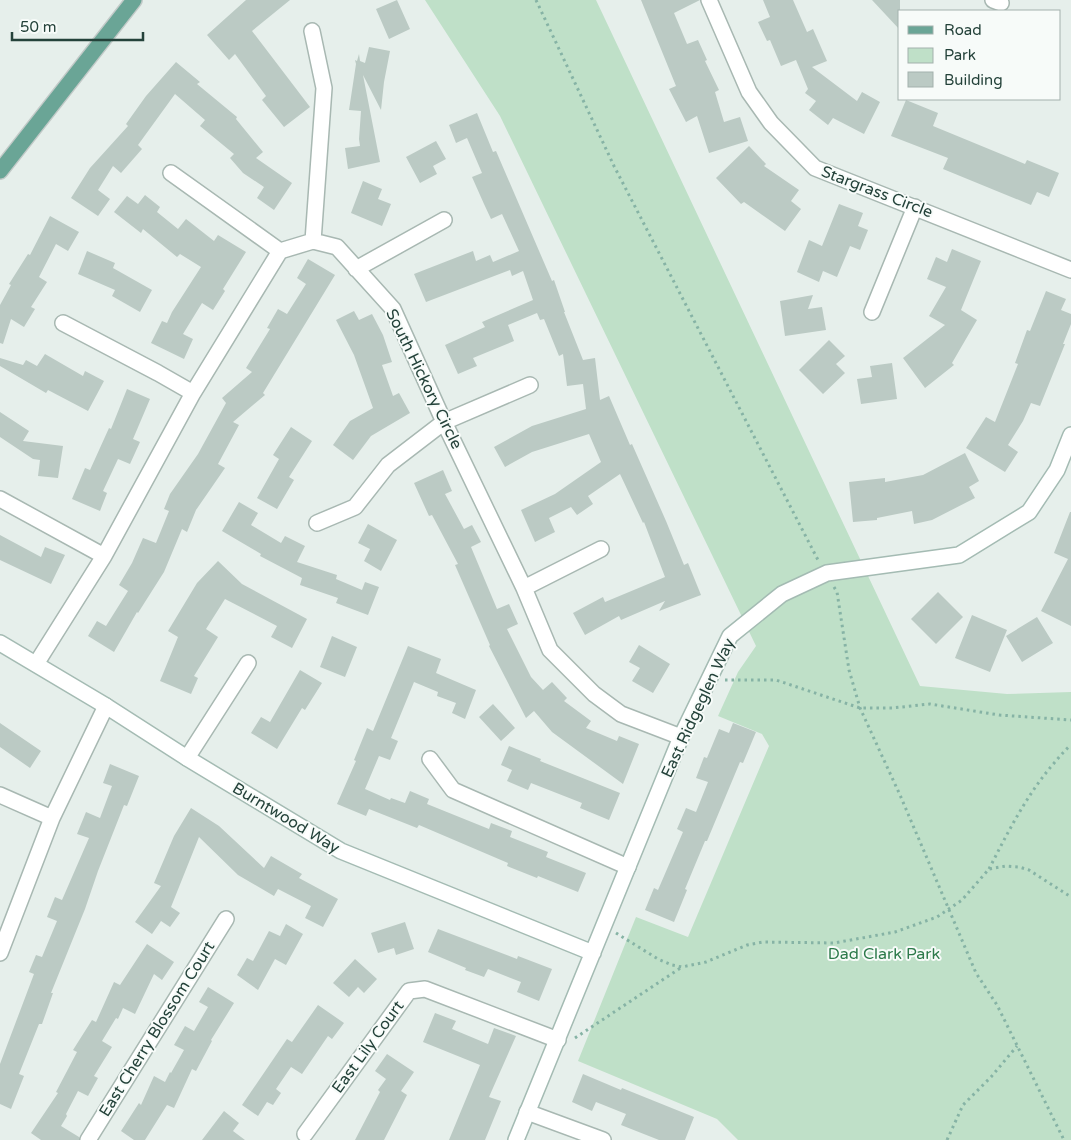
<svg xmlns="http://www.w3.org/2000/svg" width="1071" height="1140" viewBox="0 0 1071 1140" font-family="'Varela Round',sans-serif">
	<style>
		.green { fill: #bfe0c8 }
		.building { fill: #bbcac4 }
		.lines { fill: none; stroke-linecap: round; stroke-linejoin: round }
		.street-casing { stroke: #a8b8b2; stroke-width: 18 }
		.secondary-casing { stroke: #a4bbb3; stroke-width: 18 }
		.primary-casing { stroke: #c2cac8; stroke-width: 18 }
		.path { stroke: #86b3a5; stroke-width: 3; stroke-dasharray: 2.5 4; stroke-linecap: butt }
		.street { stroke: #fff; stroke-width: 15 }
		.secondary { stroke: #fff; stroke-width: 15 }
		.primary { stroke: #6aa596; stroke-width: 15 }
		.labels { text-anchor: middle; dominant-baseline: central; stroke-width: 4; stroke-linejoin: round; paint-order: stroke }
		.street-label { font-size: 16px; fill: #24423a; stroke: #f7fbf9 }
		.park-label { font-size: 16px; fill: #2d7a4b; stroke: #f7fbf9 }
	</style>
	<rect width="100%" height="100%" fill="#e6efeb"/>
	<path class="green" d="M425,0H596L920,686L1007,694L1071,692V1140H738L717,1119L578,1061L636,917L688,937L769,746L762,734L718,716L738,672L756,646L500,116Z"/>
	<path class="building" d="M246,0H290L252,31L310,107L284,127L262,100L266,96L235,54L229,60L207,35Z
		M397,0L410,29L389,39L376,9Z
		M641,0H700L674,13L687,44L698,40L707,60L705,61L719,90L715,92L724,122L740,117L748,141L709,153L697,116L686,122L669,89L676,86Z
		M763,0H793L807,32L813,29L827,61L812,67L857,101L862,92L880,102L864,134L833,118L828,125L809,110L816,101L805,93L808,89L796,60L781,66L770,40L767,41L758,22L770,17Z
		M872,0H900V30Z
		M369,47L390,51L384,82L381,110L363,75L380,162L348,169L345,148L360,146L359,139L361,111L349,110L356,64L355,60L357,61L359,54L360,61L365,63Z
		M176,62L200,82L197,84L237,117L236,119L263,152L256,158L292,183L274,210L257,198L264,187L243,173L230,158L234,154L200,126L205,120L175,94L138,145L142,149L121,173L113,166L98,190L110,199L98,216L71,198L90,168L128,126L126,124L146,96Z
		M906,100L938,113L933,126L1025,164L1027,160L1059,173L1049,197L1037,192L1031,205L943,169L948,158L891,136Z
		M477,113L493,152L496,151L552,281L554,280L565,312H564L583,360L595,358L600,400L609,396L630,445L632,444L666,521L684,565L688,563L701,595L659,611L665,601L621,620L619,616L585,635L573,613L603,597L605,602L665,577L644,522L643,523L620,474L588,496L593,504L577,515L571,507L549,518L555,532L535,542L521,510L555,494L601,462L589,434L532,452L505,467L494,447L532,426L586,409L583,384L567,386L563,354L559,356L544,319L540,320L537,313L508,325L514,341L473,358L477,366L458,374L445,345L485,327L482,322L533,300L523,271L512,276L510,270L426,302L414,274L473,251L476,261L490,255L493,262L519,251L502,214L491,219L484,204L472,177L482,173L467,138L456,143L449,125Z
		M436,141L446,159L433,166L437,174L420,183L406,157Z
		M749,146L766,164L764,166L799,190L791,201L801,209L785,231L744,202L741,204L716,178Z
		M363,181L382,189L378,199L391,204L382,226L351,213Z
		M145,195L160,207L157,212L178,229L186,219L214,241L218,235L246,252L223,289L225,291L213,310L202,303L183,334L193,339L184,359L151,343L162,321L167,323L172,312L201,267L180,254L177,257L143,229L141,233L114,212L127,196L138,204Z
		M839,204L863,213L858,226L868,230L860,250L850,246L837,277L823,271L819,282L797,272L809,240L822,246Z
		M50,216L79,232L68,251L56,244L39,277L47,282L31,307L35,309L24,327L11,319L3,344L0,343V305L11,285L9,284L28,254L30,255Z
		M952,249L981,261L961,310L977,320L952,363L954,365L925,388L903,358L945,325L929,316L946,287L927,279L936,257L947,262Z
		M87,251L115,263L113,268L152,290L140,312L112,296L115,290L78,274Z
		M308,259L335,275L263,393L265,395L233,422L239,425L218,464L225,468L196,510L187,532L182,529L164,572L138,613L137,612L114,652L88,636L97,621L106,626L128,591L119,585L132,563L143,538L156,543L169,511L164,509L170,494L198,454L226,403L222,398L252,372L246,368L270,329L267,328L278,309L287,314L306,284L297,278Z
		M1046,291L1066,299L1061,310L1071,314V324L1063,344H1065L1040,406L1031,403L1023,421L1008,445L1018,452L1005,472L966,448L986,417L995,422L1018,364L1015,363L1027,330L1030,331Z
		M813,295L808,309L822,307L826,330L785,336L780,301Z
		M354,311L359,320L372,314L383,335L392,362L382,365L393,396L399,393L410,413L371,436L353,460L333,445L350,421L373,408L354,355L336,320Z
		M829,340L845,356L836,364L845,373L823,394L799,370Z
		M45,354L83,376L85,371L104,381L88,411L48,390L46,393L0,366V358L23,365L26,360L37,366Z
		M892,363L897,399L861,404L857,379L872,377L870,366Z
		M127,389L150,399L133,439L140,442L130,464L118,459L103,491L107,493L100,511L72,499L85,468L90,470L109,428L111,429Z
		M0,412L29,431L23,441L63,446L58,478L38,476L40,460L33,459L0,437Z
		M291,427L312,441L289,477L294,480L277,509L257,498L279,459L273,455Z
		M965,453L979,481L969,487L975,498L932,520L914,524L912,511L877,518V520L853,522L849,482L885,478V482L923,475Z
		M443,470L452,491L445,494L464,529L472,525L481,542L471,547L497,609L509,604L518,624L507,629L531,677L543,690L552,682L567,698L564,701L591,721L586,728L617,741L619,736L639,744L623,784L552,732L534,711L526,718L489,646L490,645L455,565L458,564L432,515L429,516L414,483Z
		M239,502L258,513L251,525L281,543L285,536L305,546L297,562L337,575L336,579L362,590L365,582L379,587L368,615L336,603L338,598L300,585L302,578L260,556L261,554L222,531Z
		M1070,512H1071V626L1041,611L1068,559L1054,553Z
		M368,524L397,540L381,571L364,561L370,549L358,543Z
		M0,535L41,557L45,547L65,555L51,584L0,560Z
		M218,561L242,584L307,619L292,648L271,637L277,626L225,599L206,629L218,637L194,676L198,678L191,694L160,681L178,637L168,631L197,583Z
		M938,592L963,617L936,644L911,619Z
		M972,615L1007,630L990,672L955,658Z
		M1037,617L1053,643L1022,662L1006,636Z
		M332,636L357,647L345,677L320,667Z
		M639,645L670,664L653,693L632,681L640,668L629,662Z
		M408,646L441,659L436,673L476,690L465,719L452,713L456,703L437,696L438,692L414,682L391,738L398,741L390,760L379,756L365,789L390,800L391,798L405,803L410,791L429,799L427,804L489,829L491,823L512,831L510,837L548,852L546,857L586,873L578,892L538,876L537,878L507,866L508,863L419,825L417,828L369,809L366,816L337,804L356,761L354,760L367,728L373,731Z
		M300,670L322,683L305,710L302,708L277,749L251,733L261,717L270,722Z
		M493,704L515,728L501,741L479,717Z
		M0,723L41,751L30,768L0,747Z
		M733,723L756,732L743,763L740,762L707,841H705L685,889L687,890L674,922L645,910L654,888L658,890L683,832L677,829L686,808L696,812L708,782L696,778L704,757L707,758L719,729L729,733Z
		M509,746L541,759L540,761L620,793L609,820L580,808L582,803L531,783L528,790L507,781L512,770L501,765Z
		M110,764L139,776L127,806L124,805L98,871L85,909L51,993H53L42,1024H39L19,1074L24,1076L11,1109L0,1104V1064L34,974L29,972L36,955L42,957L57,921L47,917L55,897L62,900L89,838L77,834L86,812L100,818L112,786L103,783Z
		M191,808L219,826L264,868L271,856L302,874L299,878L338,899L323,927L305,918L311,906L278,889L274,896L238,875L199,837L171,907L180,913L170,927L161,921L152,934L135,922L161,886L154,883L174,836Z
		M405,922L414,949L396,955L394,948L378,953L371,933Z
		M286,924L303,934L286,965L275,959L258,990L237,975L247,958L253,961L269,931L280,936Z
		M438,929L517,959L518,956L552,969L539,1001L517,992L521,982L488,969L484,977L465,970L466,968L428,952Z
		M147,944L174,962L162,980L154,974L135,1014L123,1008L118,1019L116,1018L102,1041L112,1047L94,1076L98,1078L88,1096L78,1091L66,1114L67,1116L61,1126L79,1137V1140H41L31,1133L58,1093L56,1092L77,1052L73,1050L92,1020L96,1022L114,982L120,985Z
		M355,959L377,979L364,993L358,987L349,997L333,983Z
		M208,987L234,1003L211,1040L212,1041L196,1071L192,1069L174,1108L167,1105L145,1140H134L121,1131L139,1103L141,1105L154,1076L165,1082L170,1072L171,1073L184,1050L174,1045L185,1026L194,1031L208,1007L199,1002Z
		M318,1005L344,1023L332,1039L328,1036L302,1074L291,1067L276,1089L281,1093L273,1105L267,1102L258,1116L242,1105L287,1039L292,1042Z
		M435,1013L456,1021L452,1029L488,1044L494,1028L516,1036L489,1097L501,1101L485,1140H449L480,1065L423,1042Z
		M387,1054L414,1072L401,1091L407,1095L384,1140H355L380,1092L378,1090L386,1079L375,1071Z
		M583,1074L621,1090L622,1088L694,1117L685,1140H659L621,1125L626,1114L596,1102L592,1111L572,1102Z
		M224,1111L239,1123L233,1131L245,1140H202Z"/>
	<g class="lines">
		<g class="street-casing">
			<path id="street" d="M709,0L749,92L771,123L815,168L1071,270
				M993,0L1001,3
				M312,31L324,88L313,241
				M171,173L280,251
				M356,269L444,220
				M872,312L915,207
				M63,323L158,373L193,393
				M0,499L104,556
				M317,523L355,507L388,465L444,422L530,385
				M524,588L601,549
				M36,664L104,556L193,393L280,251L313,241L337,247L393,309L444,422L524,588L550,650L594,694L621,714L681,737
				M187,758L248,663
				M430,759L453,790L628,867
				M0,795L52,818
				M0,953L52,818L106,706
				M527,1112L603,1140
				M305,1134L409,991L425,989L558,1040
				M88,1140L226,919"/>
		</g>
		<g class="secondary-casing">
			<path id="secondary" d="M0,643L106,706L187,758L341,851L593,953
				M516,1140L681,737L730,636L782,594L827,573L959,555L1029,512L1057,470L1071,435"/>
		</g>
		<g class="primary-casing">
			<path id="primary" d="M0,171L134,0"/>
		</g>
		<path class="path" d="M536,0L614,166L818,560
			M834,587L837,592L849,670L860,708L900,795L976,973L997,1005L1064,1140
			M725,680H776L860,708H892L930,704L999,715L1071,720
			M989,869C1008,832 1027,794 1055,762C1060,756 1065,750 1071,745
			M616,933L658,959L672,965L682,967L706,962L747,945L763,942L834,943L895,932L937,917L962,900L989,869L1006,866L1019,867L1029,870L1071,897
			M575,1038L682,967
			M947,1140L963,1105L991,1077L1017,1046"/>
		<use href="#street" class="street"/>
		<use href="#secondary" class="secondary"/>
		<use href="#primary" class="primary"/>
	</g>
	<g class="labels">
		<g class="street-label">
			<text transform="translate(877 192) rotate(21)">Stargrass Circle</text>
			<text transform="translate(424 379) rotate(64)">South Hickory Circle</text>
			<text transform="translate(698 708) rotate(-65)">East Ridgeglen Way</text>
			<text transform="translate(286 818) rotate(31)">Burntwood Way</text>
			<text transform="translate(157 1029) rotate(-58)">East Cherry Blossom Court</text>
			<text transform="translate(368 1047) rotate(-54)">East Lily Court</text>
		</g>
		<g class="park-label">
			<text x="884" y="954">Dad Clark Park</text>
		</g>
	</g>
	<rect x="898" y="10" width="162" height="90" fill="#f7fbf9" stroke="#a3b1ad"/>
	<rect x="908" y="26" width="25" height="8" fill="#6aa596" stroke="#a3b1ad"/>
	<text x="944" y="35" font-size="15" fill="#24423a">Road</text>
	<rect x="908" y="48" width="25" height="15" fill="#bfe0c8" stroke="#a3b1ad"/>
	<text x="944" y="60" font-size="15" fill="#24423a">Park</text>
	<rect x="908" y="72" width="25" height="15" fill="#bbcac4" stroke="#a3b1ad"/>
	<text x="944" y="85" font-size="15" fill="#24423a">Building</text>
	<path d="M12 32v8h131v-8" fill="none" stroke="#24423a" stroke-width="2.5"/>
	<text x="20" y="32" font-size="15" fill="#24423a" stroke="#f7fbf9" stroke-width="4" paint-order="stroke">50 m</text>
</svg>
